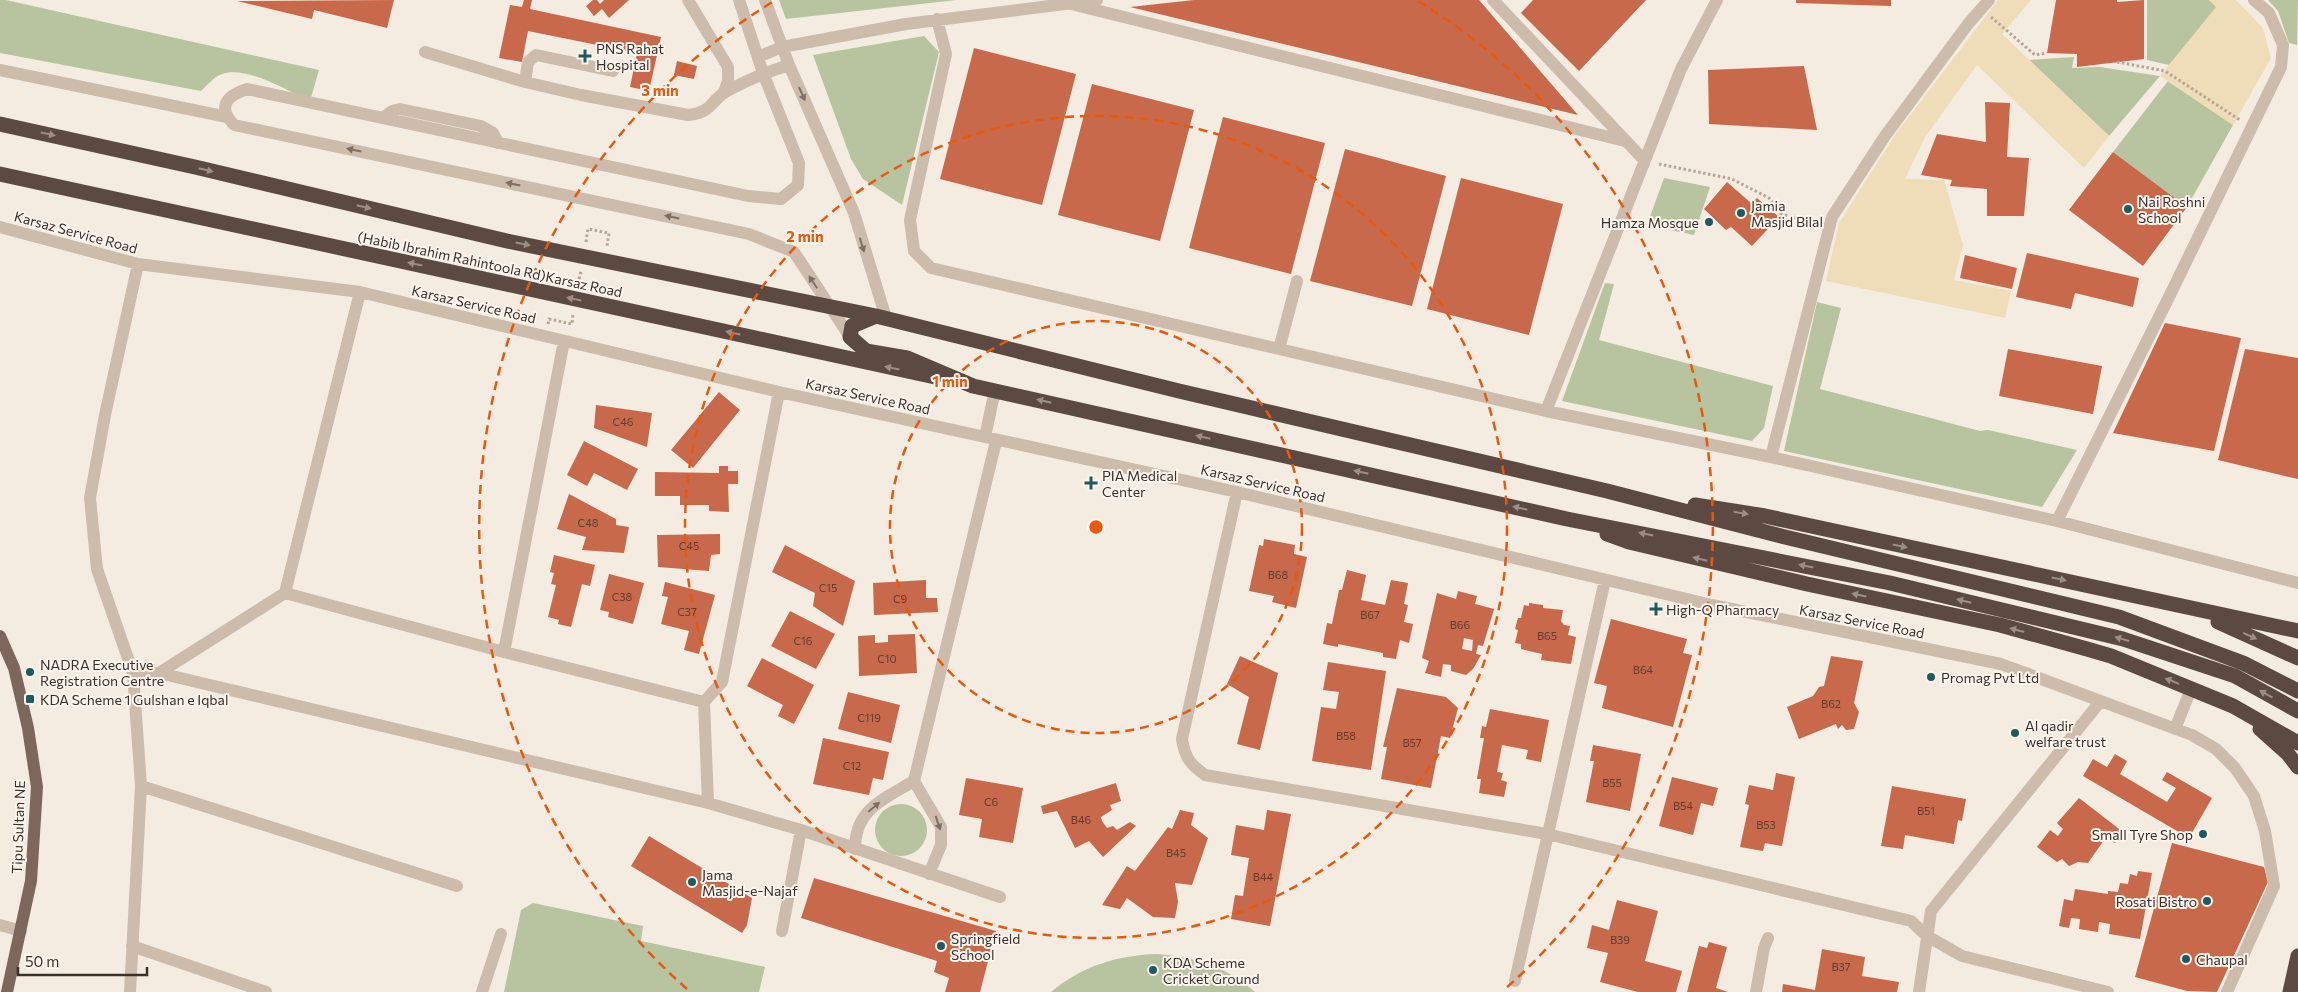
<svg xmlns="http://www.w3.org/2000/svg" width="2298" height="992" viewBox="0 0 2298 992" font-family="Commissioner,sans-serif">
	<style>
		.green { fill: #b8c4a0 }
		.sand { fill: #efdcb8 }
		.building { fill: #c8694b; fill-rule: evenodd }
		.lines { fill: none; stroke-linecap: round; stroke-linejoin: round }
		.path { stroke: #b9a596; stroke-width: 3; stroke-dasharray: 2.5 2.5; stroke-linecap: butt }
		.minor { stroke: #cdbbac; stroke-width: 12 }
		.major { stroke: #7d675c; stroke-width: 12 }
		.highway { stroke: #5c4a42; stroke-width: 15 }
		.oneway { fill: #7d6f65 }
		.oneway2 { fill: #9c8e87 }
		.ring { fill: none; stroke: #e8590c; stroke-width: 2.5; stroke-dasharray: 9 6 }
		.poi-dot { fill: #1f5a5e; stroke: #fbf5ee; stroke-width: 2 }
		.labels { text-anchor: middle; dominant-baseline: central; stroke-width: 4; stroke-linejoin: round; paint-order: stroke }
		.number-label { font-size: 11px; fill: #5e3e33 }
		.poi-label { font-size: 14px; fill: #3b302b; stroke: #fbf5ee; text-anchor: start }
		.street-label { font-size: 14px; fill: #3b302b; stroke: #fbf5ee }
		.centre { fill: #e8590c; stroke: #fbf5ee; stroke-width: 2.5 }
		.ring-label { font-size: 15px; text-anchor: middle; font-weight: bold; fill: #e8590c; stroke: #fbf5ee; stroke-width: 4; stroke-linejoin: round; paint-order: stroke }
	</style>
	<rect width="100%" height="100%" fill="#f4ebe1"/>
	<path class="green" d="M0,0H6L319,70L310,101C287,91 246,65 222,74C214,77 207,85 201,91L0,53Z
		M779,0H957L786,19Z
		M2147,0H2209L2217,7L2169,65L2147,60Z
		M2268,0H2298L2297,45L2289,43L2278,11Z
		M924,36L939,52L902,205L863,179L851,159L813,55Z
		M2074,57L2072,68L2100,67L2160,76L2109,136L2029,60Z
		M2168,81L2233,125L2187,207L2113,152Z
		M1664,178L1710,187L1694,235L1647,225Z
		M1605,283L1614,284L1599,340L1773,386L1764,428L1752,441L1562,401Z
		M1817,302L1841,308L1820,389L1980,431L1988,430L2077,450L2042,507L1784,451Z
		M875 830a26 26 0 1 1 52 0a26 26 0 1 1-52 0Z
		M533,903L643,926L641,941L765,967L759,992H504L521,910Z
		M1158,954C1194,957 1228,967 1255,992H1051C1082,966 1118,955 1158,954Z"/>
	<path class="sand" d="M1998,0H2031L2002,34L2109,136L2084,168L1977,65L1925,137L1905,179L1944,180L1963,245L1954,280L2011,291L2005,318L1826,281L1839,223L1895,135Z
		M2209,0H2236L2263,28L2271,58L2233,125L2160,76L2216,7Z"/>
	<path class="building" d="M394,0L387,28L314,10L312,19L237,1Z
		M524,0H532L530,9L661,37L649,91L630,87L637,53L528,31L522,62L499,58L510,5L522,7Z
		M593,0H597L600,4L604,0H629L609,18L602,9L594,16L586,6Z
		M1194,0H1479L1578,115L1130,7Z
		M1533,0H1646L1579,71L1521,13Z
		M1796,0H1891V6L1796,3Z
		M2056,0H2117V2L2144,0V59L2077,67V54L2047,53Z
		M974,48L1076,74L1042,205L940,179Z
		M677,61L697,66L694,79L674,75Z
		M1804,66L1817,130L1709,124L1708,70Z
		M1092,84L1194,110L1160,241L1058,215Z
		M1985,102L2010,103L2007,157L2029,158L2024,216H1987V189L1950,186L1952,180L1921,175L1937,134L1986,142Z
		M1223,117L1325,143L1291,274L1189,248Z
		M1345,149L1446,176L1412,306L1310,281Z
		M2113,152L2187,207L2143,266L2069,210Z
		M1461,178L1563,204L1529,335L1427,309Z
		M1727,182L1751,203L1757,198L1779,217L1752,246L1731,227L1726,230L1704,209Z
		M2027,253L2139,278L2133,307L2075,293L2071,309L2016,297Z
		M1965,255L2017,268L2012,289L1960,278Z
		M2165,323L2241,338L2214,451L2113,433Z
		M2008,349L2102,366L2093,414L1999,396Z
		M2245,349L2298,358V479L2218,460Z
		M719,392L740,410L693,468L671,450Z
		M596,405L652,413L647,447L594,428Z
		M584,441L638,469L627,490L594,473L587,486L567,475Z
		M719,466H728V471H738V484H728L729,512L709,511V505H680V496H655V472L719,473Z
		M569,494L616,519V525L629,527L624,553L582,550L586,537L557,529Z
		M720,534V554L711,555L709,571L658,567L657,535Z
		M1264,539L1295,545L1294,554L1307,557L1296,608L1272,602L1274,596L1249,591L1259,545L1263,546Z
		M785,545L855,581L843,626L813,606L815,593L772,572Z
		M554,555L595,565L590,586L582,584L571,627L558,624L559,620L548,617L556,585L551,584L554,573L550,572Z
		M1347,570L1366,575L1361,600L1385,605L1391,580L1408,583L1404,604L1408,605L1404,622L1413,624L1409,643L1400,640L1396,659L1383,657V653L1338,644V647L1323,644L1327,623L1332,624L1339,590H1342Z
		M609,574L644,583L633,624L608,617L609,612L600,610Z
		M926,580V598H937L938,612L874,615L873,583Z
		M665,582L715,595L699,654L684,650L689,631L661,624L668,597L662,596Z
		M1458,591L1477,596L1475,604L1494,609L1483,646L1478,645L1476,654L1481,655L1473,669L1466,675L1451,671V665L1443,664L1441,677L1425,673L1429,661L1422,658L1437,593L1456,599ZM1464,638L1473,640L1472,651L1462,649Z
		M1529,603L1543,605V608L1563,610L1561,621L1564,625L1570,626L1568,635L1576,637L1571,664L1541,660L1542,654L1521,649V644L1515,643L1518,630L1515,629L1518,618H1521L1524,605L1529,606Z
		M790,611L835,634L816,669L771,646Z
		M1611,619L1687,639L1683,653L1692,655L1673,727L1602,708L1607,686L1594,683Z
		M915,634L917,673L859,676L858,636L875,635V643L888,642V635Z
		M1240,656L1278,673L1260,750L1237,744L1249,697L1227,684Z
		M1831,656L1863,661L1854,703L1859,712L1854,729L1846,730L1842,725L1838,729L1836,724L1799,739L1787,707L1813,696L1819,687L1824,686Z
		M762,658L814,685L794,724L778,716L783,705L747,686Z
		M1328,662L1386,671L1371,770L1312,761L1321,707L1336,709L1339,692L1323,690Z
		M1397,688L1446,697L1458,708L1450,738L1441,736L1431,788L1381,779L1387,747H1383Z
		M848,692L900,705L891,743L838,729Z
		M1490,709L1549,720L1541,762L1526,759L1528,750L1502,745L1497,772L1503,773L1501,780L1507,782L1504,797L1479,793L1481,779H1477L1484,738H1480L1482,726L1486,727Z
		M823,738L889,752L883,780L873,778L869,795L813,784Z
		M1593,745L1641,754L1630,811L1586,802L1594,761H1590Z
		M2115,754L2127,761L2120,774L2167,802L2176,788L2162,780L2167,772L2212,798L2189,838L2083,776L2093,759L2107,767Z
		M1776,773L1795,777L1782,846L1765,843L1763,851L1740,847L1749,805L1745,804L1749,785L1773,790Z
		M1672,777L1718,788L1713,806L1701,803L1693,835L1659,826Z
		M966,778L1023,788L1013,843L979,837L982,819L959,815Z
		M1116,783L1121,801L1110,805L1112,810L1101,817L1102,821L1107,828L1113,826L1117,830L1130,822L1136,826L1103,857L1089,841L1075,848L1057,811L1043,814L1041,806Z
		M1892,786L1966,799L1962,821L1958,820L1954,844L1905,835L1903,849L1881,846Z
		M2079,798L2123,832L2115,843L2106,837L2088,863L2078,862L2069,866L2062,859L2057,862L2037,847L2050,830L2058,836L2063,829L2057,823Z
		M1180,810L1194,813L1191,825L1208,838L1192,885L1175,883L1178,902L1175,918L1153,917L1127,898L1120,909L1102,905L1127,866L1135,871L1168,827L1172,829Z
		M1267,810L1291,814L1270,926L1231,919L1235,895L1243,896L1249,858L1231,855L1236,825L1264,830Z
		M649,836L752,898L747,925L742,933L631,866Z
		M2172,843L2264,867L2268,882L2217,992L2187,991L2135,977Z
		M2138,871L2152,873L2140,939L2109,934L2110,924L2099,922L2098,932L2079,929L2080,919L2071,918L2069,928L2059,926L2064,899L2073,901L2075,889L2108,894V891L2118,892L2120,883L2128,884L2130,874L2137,876Z
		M814,878L996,931L980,992H945L949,978L934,972L937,961L801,918Z
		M1617,900L1658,911L1645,961L1682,971L1676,992H1638L1600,982L1608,953L1587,948L1592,925L1609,930Z
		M1709,942L1727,947L1716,988L1728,992H1687L1699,946L1707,948Z
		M1822,949L1865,957L1862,976L1899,982L1897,992H1782L1783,984L1815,990Z"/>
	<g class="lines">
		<path class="path" d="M1991,17L2035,55L2047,53
			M2117,62L2165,71L2240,120
			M1659,164L1732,179L1769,198L1781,214L1818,223
			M586,242L588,229L609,233L607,246
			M578,284L581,271
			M548,324L549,319L572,324L573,313"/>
		<path class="minor" d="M688,0L728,67V81L724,92
			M739,0L763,73L799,163L798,185L781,199L748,196L247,89C226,96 217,107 234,125L749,234L794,252L850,337
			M765,0L789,65L854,213L886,318
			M1493,0L1644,160
			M1067,3L1625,141
			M937,19L946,54L910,220L914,251L931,268L1546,411L1771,457L2057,521L2298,583
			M425,52L525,82L581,95L688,115C714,112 709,101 727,91C747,80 767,72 789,65
			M758,57L782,47L906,24L1097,0
			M0,70L227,117
			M525,82L528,62L536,55L613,71
			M383,118L392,111L400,109L481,126L493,133L498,143
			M0,227L138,264L360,292L779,392L1237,492L1712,605L2001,664L2192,735L2216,749L2235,768L2254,796L2265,831L2274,886L2227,992
			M1279,349L1297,281
			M1546,411L1681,69L1717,0
			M985,437L995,390
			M1771,457L1832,217L1885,136L1968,24L1989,0
			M1237,492L1182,739C1185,758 1190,764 1205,775L1547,834L1911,921L1927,936L1962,956L2108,992
			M2057,521L2168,299L2281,67L2283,45L2269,13L2254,0
			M285,593L360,292
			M504,652L564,341
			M133,673H159L708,803L801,830L1000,897
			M159,673L285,593L504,652L704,702L708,803
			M704,702L722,682L779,392
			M2175,729L2191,689
			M141,786L457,886
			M855,849C855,809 884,799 914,781
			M929,874L941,845V827L914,781L996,441
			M0,925L21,931
			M782,931L801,830
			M132,946L266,992
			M1515,981L1605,580
			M130,992L141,786L133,673L97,569L90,498L105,415L138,264
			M482,992L501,934
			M1756,992L1764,948L1768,938
			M1919,992L1931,911L2100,702"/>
		<path class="major" d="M0,636L14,668L28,728L37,787L31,881L7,992"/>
		<path class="highway" d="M0,124L195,167L507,241L876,316L1179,391L1607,491L1785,537L2119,617L2243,663L2298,691
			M0,174L935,377
			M876,316L852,326L850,337L866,351L907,358L973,386L1567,519L1890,583L2123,639L2235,676L2298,711
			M1695,505L1765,516L2298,631
			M1607,534L1629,542L1807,584L2000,625L2087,649L2111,656L2233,706L2298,743
			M2218,622L2298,658
			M2260,729L2288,754L2298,767
			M2290,992L2298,956"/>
	</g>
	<defs><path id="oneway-solid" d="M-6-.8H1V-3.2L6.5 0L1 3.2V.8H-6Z" transform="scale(1.25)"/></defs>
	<g class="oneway">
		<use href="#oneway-solid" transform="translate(802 94) rotate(66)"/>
		<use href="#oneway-solid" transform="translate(354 150) rotate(-168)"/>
		<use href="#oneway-solid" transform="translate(513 184) rotate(-168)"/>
		<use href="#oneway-solid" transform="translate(672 217) rotate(-168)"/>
		<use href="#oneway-solid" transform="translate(862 245) rotate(73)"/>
		<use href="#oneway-solid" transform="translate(813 282) rotate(-123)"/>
		<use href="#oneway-solid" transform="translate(874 807) rotate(-40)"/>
		<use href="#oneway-solid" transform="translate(938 823) rotate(71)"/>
	</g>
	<g class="oneway2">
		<use href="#oneway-solid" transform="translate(48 134) rotate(12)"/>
		<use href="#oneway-solid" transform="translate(206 170) rotate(13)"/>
		<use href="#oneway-solid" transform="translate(364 207) rotate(13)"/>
		<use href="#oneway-solid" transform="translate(523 244) rotate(11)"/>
		<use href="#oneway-solid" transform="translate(415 264) rotate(-168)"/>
		<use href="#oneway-solid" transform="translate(574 299) rotate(-168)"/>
		<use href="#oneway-solid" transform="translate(733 333) rotate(-168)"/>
		<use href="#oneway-solid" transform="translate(892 368) rotate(-168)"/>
		<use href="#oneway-solid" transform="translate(1044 401) rotate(-167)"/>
		<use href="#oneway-solid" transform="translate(1203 437) rotate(-167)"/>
		<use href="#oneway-solid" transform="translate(1361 472) rotate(-167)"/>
		<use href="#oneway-solid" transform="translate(1520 508) rotate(-167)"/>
		<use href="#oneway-solid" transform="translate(1741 513) rotate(9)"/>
		<use href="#oneway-solid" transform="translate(1646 534) rotate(-169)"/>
		<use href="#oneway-solid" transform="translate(1900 546) rotate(12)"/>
		<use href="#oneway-solid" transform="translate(1700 559) rotate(-167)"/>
		<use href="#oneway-solid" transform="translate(1806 566) rotate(-169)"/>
		<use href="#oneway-solid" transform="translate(2059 579) rotate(12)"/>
		<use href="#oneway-solid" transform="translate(1859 595) rotate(-168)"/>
		<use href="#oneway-solid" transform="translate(1964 601) rotate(-166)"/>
		<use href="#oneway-solid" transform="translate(2017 630) rotate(-165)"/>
		<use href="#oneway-solid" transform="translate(2250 636) rotate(24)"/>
		<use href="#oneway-solid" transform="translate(2122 639) rotate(-164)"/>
		<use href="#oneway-solid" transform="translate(2172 681) rotate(-158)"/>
		<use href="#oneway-solid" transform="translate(2266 694) rotate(-151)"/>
	</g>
	<g class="ring">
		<circle cx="1096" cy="527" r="206"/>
		<circle cx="1096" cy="527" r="411"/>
		<path d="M687 989A617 617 0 0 1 774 1M1418 1A617 617 0 0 1 1505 989"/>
	</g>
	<g class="poi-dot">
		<path d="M582.5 48.5h5v5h5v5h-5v5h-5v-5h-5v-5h5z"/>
		<circle cx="2128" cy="209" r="5"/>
		<circle cx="1741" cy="213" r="5"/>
		<circle cx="1709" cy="222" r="5"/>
		<path d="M1088.5 475.5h5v5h5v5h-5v5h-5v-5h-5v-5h5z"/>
		<path d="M1653.5 601.5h5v5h5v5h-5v5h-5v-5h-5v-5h5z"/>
		<circle cx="30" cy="672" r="5"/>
		<circle cx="1931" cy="677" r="5"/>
		<rect x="25" y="694" width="10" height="10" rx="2.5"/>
		<circle cx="2015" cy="733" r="5"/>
		<circle cx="2203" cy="834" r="5"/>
		<circle cx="692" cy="882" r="5"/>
		<circle cx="2207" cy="901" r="5"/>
		<circle cx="941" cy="946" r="5"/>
		<circle cx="2186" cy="959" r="5"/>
		<circle cx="1153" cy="970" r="5"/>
	</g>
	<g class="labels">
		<g class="number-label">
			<text x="623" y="421">C46</text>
			<text x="588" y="522">C48</text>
			<text x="689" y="545">C45</text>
			<text x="1278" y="574">B68</text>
			<text x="828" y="587">C15</text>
			<text x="622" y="596">C38</text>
			<text x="900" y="598">C9</text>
			<text x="687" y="611">C37</text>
			<text x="1370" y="614">B67</text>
			<text x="1460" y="624">B66</text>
			<text x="1547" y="635">B65</text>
			<text x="803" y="640">C16</text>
			<text x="887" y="658">C10</text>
			<text x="1643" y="669">B64</text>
			<text x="1831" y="703">B62</text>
			<text x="869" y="717">C119</text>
			<text x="1346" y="735">B58</text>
			<text x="1412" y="742">B57</text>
			<text x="852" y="765">C12</text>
			<text x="1612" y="782">B55</text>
			<text x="991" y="801">C6</text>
			<text x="1683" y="805">B54</text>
			<text x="1926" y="810">B51</text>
			<text x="1081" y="819">B46</text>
			<text x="1766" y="824">B53</text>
			<text x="1176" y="852">B45</text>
			<text x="1263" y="876">B44</text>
			<text x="1620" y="939">B39</text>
			<text x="1841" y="966">B37</text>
		</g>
		<g class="poi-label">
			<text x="596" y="48">PNS Rahat<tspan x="596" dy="16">Hospital</tspan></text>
			<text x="2138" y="201">Nai Roshni<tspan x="2138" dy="16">School</tspan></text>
			<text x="1751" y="205">Jamia<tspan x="1751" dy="16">Masjid Bilal</tspan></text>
			<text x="1699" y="222" text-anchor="end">Hamza Mosque</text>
			<text x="1102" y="475">PIA Medical<tspan x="1102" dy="16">Center</tspan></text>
			<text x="1666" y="609">High-Q Pharmacy</text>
			<text x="40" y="664">NADRA Executive<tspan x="40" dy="16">Registration Centre</tspan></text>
			<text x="1941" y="677">Promag Pvt Ltd</text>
			<text x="40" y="699">KDA Scheme 1 Gulshan e Iqbal</text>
			<text x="2025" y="725">Al qadir<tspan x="2025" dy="16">welfare trust</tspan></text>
			<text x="2193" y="834" text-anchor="end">Small Tyre Shop</text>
			<text x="702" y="874">Jama<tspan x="702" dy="16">Masjid-e-Najaf</tspan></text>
			<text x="2197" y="901" text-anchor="end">Rosati Bistro</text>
			<text x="951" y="938">Springfield<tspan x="951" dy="16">School</tspan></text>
			<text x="2196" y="959">Chaupal</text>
			<text x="1163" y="962">KDA Scheme<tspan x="1163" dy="16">Cricket Ground</tspan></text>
		</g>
		<g class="street-label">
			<text transform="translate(76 232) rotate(15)">Karsaz Service Road</text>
			<text transform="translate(490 264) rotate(12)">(Habib Ibrahim Rahintoola Rd)Karsaz Road</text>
			<text transform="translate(474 304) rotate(13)">Karsaz Service Road</text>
			<text transform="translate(868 396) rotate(12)">Karsaz Service Road</text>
			<text transform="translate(1263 483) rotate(13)">Karsaz Service Road</text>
			<text transform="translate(1862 621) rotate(11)">Karsaz Service Road</text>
			<text transform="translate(18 827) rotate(-88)">Tipu Sultan NE</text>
		</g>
	</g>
	<circle cx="1096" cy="527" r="8" class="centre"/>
	<g class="ring-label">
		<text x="660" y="96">3 min</text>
		<text x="805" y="242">2 min</text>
		<text x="950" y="387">1 min</text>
	</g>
	<path d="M18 967v8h129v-8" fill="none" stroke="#3b302b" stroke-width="2.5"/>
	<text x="25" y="967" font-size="15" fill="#3b302b" stroke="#fbf5ee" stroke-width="4" paint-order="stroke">50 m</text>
</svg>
